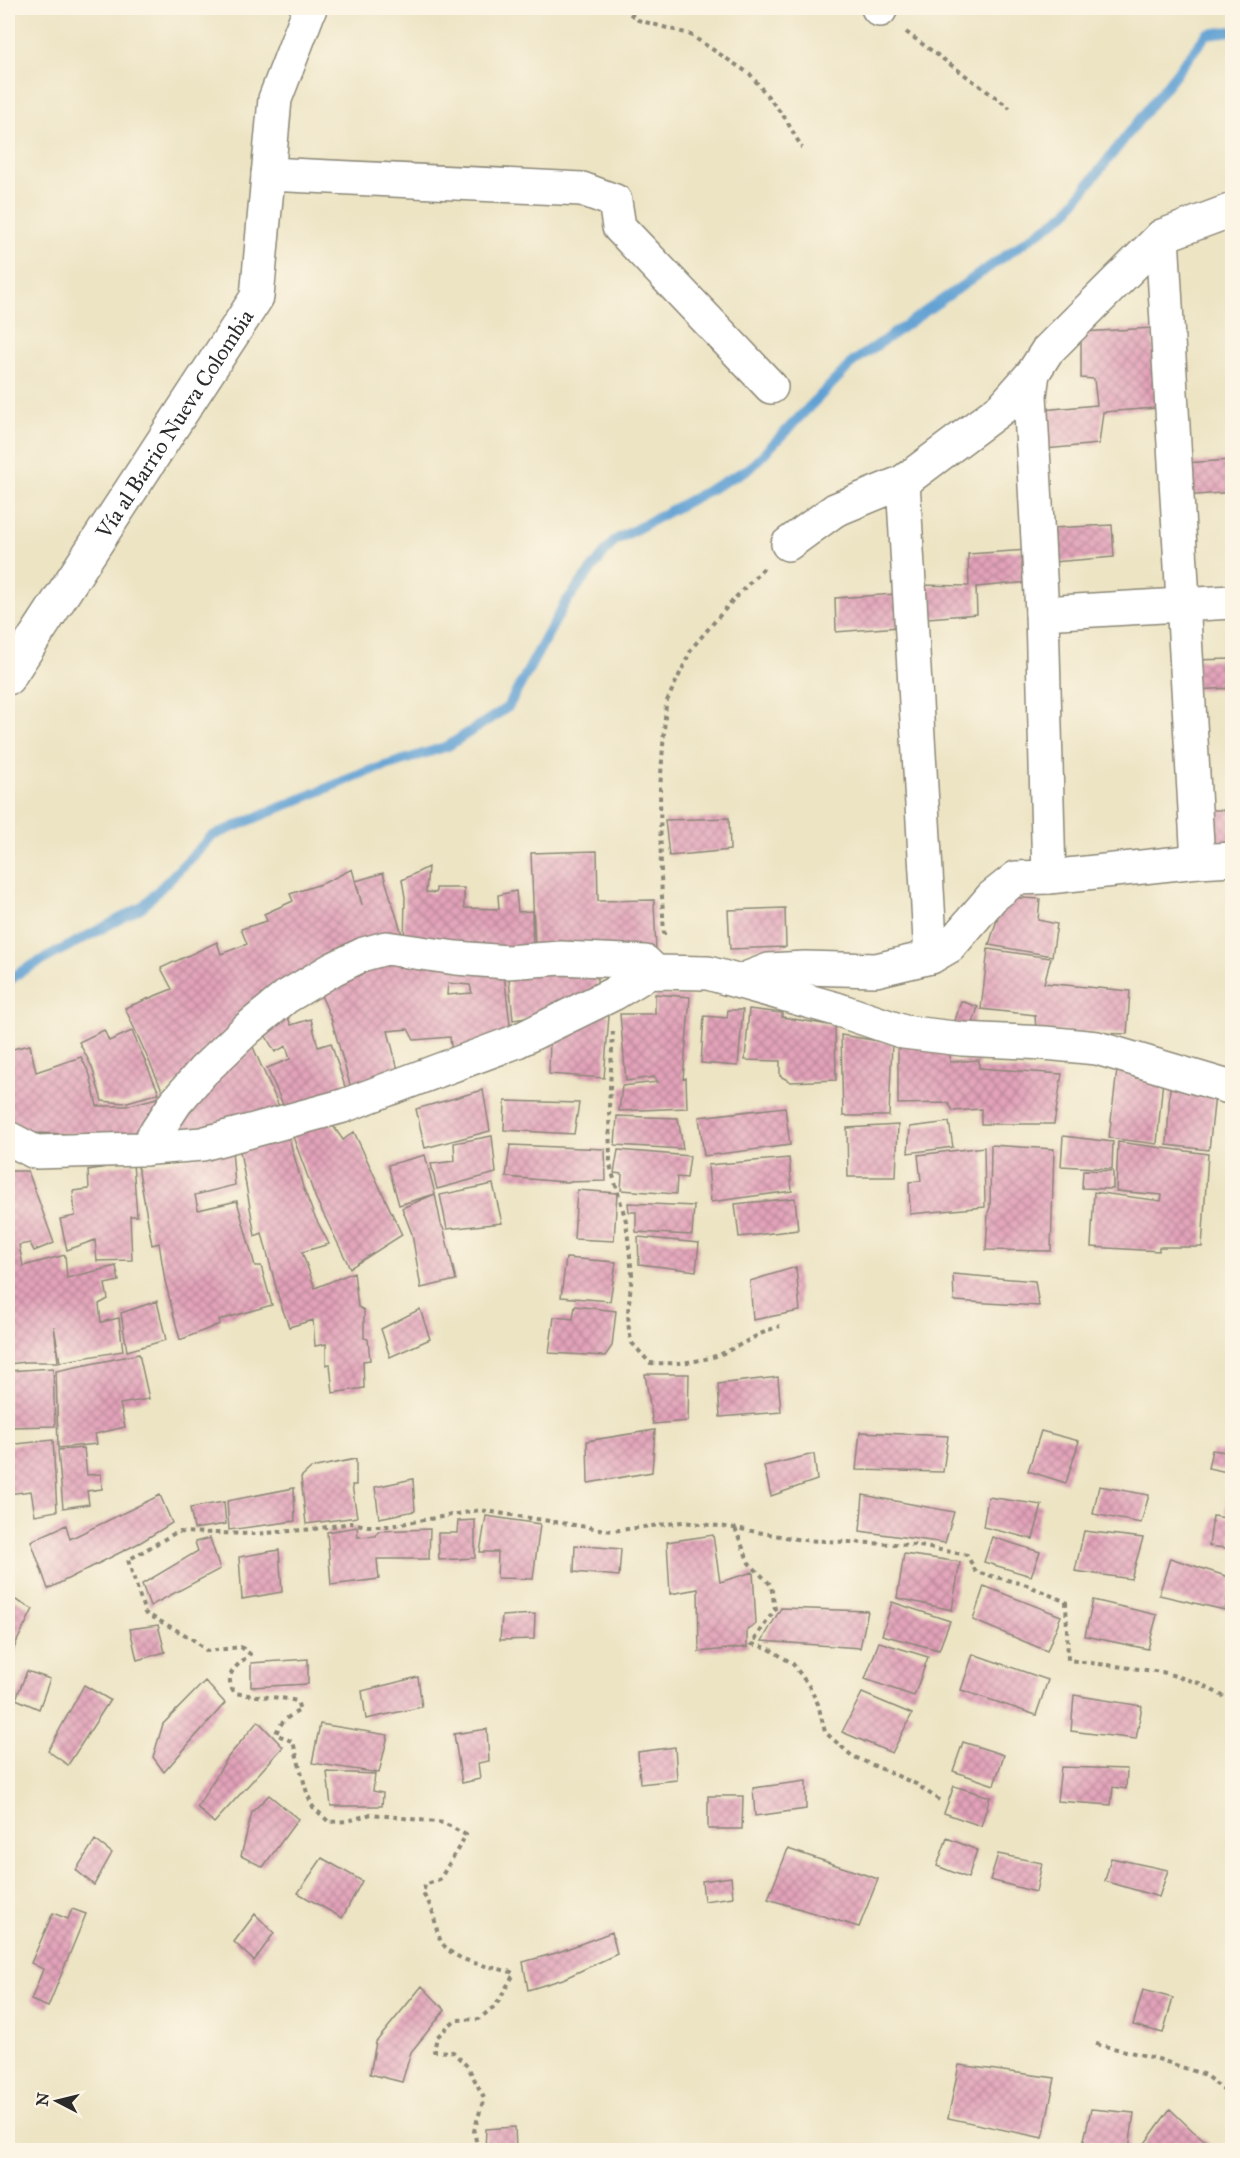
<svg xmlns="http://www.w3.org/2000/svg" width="1240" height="2158" viewBox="0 0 1240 2158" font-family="'IM FELL Great Primer',serif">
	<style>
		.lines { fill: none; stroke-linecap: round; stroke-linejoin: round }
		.stream { stroke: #61a0d3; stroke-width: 10 }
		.building { fill: url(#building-cross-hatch); fill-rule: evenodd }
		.street-casing { stroke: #8c8878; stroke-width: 36 }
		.path { stroke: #8c8878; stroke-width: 4; stroke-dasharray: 4.5 4.5; stroke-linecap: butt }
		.street { stroke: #fff; stroke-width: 33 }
		.labels { text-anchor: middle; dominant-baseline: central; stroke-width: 5; stroke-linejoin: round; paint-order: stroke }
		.street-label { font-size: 22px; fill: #2b2b2b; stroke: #fcf5e5 }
	</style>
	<defs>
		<pattern id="building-cross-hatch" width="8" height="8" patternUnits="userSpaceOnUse" patternTransform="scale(1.5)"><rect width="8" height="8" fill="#e3a3ba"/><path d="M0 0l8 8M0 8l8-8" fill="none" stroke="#b88597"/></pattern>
	</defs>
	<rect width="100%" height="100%" fill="#fcf5e5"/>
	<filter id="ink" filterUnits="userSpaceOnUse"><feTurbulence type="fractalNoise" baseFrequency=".0167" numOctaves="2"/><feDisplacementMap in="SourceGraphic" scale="12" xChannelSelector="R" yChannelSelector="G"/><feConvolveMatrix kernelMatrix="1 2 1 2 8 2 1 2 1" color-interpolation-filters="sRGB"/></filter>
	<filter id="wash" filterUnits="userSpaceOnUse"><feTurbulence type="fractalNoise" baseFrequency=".008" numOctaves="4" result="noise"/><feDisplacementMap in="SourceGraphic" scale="24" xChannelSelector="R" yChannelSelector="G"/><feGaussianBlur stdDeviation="1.35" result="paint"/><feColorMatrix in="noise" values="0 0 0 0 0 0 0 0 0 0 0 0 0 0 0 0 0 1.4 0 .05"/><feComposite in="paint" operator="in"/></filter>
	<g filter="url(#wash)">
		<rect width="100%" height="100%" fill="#ede4c4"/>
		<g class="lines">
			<path class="stream" d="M8,982L20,972L142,907L212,836L363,773L448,746L508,707L565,603L614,541L750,468L853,362L1065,214L1207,34L1232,31"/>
		</g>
		<g id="blocks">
			<path class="building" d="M1153,328L1156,408L1103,412L1099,444L1045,449L1042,410L1097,405L1094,379L1081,378V332Z
				M1232,460V492L1185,496L1184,463Z
				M1112,525L1114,557L1053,562L1052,528Z
				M1029,550L1031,582L976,587L977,614L916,619L915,585L969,586L968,554Z
				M896,594L898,627L836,632L835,598Z
				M1232,659V688L1195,690L1194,660Z
				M1206,810H1232V843H1207Z
				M729,818L730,850L669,856L665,820Z
				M597,851L598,901L654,900L656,952L535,951L531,853Z
				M428,867L426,892L436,893V888H464V908L499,909L498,895L516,891L518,912L532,911L533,956L404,947L405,897L402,880Z
				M352,869L362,905L356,881L383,873L402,934L163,1092L125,1008L172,989L161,968L217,942L221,954L247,944L241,929L267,921L264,914L293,901L290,894L324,883Z
				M1004,897L1040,899L1038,920L1057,924L1052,956L989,945Z
				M785,908L786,947L730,949L728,910Z
				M988,949L1051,958L1044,983L1130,991L1127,1034L1036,1031L1035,1015L981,1009Z
				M368,956L503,965L511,1033L452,1055L450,1037L414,1040L408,1029L388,1031L399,1074L351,1088L331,1018L316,984ZM448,983L470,985L472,993L447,995Z
				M597,966V990L547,1015L513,1020L508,968Z
				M655,994L690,997L683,1079L686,1078L687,1108L619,1111L622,1086L658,1082L654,1077L626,1081L620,1014H655Z
				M961,1001L978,1007L971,1029L954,1024Z
				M284,1007L291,1025L311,1019L318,1047L331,1043L347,1093L285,1109L267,1068L290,1059L286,1046L275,1052L260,1026Z
				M749,1009L782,1013V1017L835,1026L836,1080L791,1082L780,1076V1061L745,1060Z
				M728,1010H743L738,1066L701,1063L704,1016L727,1018Z
				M604,1012L609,1016L604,1078L549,1074L550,1036Z
				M104,1030L109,1041L132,1031L159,1093L124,1103L102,1101L92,1067L79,1042Z
				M841,1035L892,1043L889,1116H843Z
				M249,1038L282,1113L170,1134Z
				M898,1043L950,1053V1062L979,1060V1068L1062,1074L1054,1124H981V1109L953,1111L948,1103L898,1104Z
				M30,1045L36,1072L81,1057L90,1075L97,1106H126L161,1097L163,1120L128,1135L30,1133L8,1118V1050Z
				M1117,1070L1135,1072V1078L1163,1079L1157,1144L1109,1138Z
				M1170,1086L1215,1095L1209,1150L1167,1145Z
				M483,1090L490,1131L425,1148L416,1109Z
				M505,1101L579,1103L574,1134L504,1130Z
				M785,1107L790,1145L704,1156L699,1117Z
				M617,1116L678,1118L683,1149L615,1145Z
				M329,1120L343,1140L354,1132L402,1235L350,1268L316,1199L292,1134Z
				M949,1122L953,1147L908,1153L910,1127Z
				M898,1125L896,1177H848L847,1128Z
				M492,1136L496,1173L437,1189L431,1164L455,1161L454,1143Z
				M1063,1136L1113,1142L1112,1169L1061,1166Z
				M289,1138L303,1187L314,1215L329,1244L302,1252L315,1288L354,1272L358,1307L364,1310V1338L368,1339L370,1360L363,1361L364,1388L333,1393L330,1364L326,1365V1344L315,1346L313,1320L289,1327L279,1299L262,1233L255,1236L240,1151Z
				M1118,1142L1208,1154L1202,1247H1159V1251L1091,1247L1094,1192L1161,1201L1162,1195L1116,1191Z
				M510,1145L605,1149L606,1181L565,1182L506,1177Z
				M991,1145L1054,1149L1051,1251L986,1250L988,1213L990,1207Z
				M984,1147L985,1207L910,1214L909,1182L921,1181L918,1155Z
				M232,1150L235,1185L195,1195L198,1210L237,1201L255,1266H261L272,1305L219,1320L220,1324L180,1340L165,1281L159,1243L152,1245L138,1166Z
				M618,1150L690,1156L687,1178L677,1177L676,1194L621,1190L622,1174L614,1173Z
				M425,1155L435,1194L441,1224L444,1230L456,1280L421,1288L412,1234L402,1208L435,1194L399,1205L388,1165Z
				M789,1158L792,1191L711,1202L708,1165Z
				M133,1163L137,1216H130L132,1260L97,1261L95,1240L67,1250L60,1219L75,1216L73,1191L89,1189L88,1170Z
				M1083,1170L1113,1171V1189L1082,1188Z
				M8,1171H28L54,1243L34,1251L30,1243L19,1245L23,1266L65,1255L67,1278L116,1266L119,1281L105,1284L108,1299L99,1304L101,1322L119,1318L123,1351L60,1362L54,1326L58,1362H26L8,1364Z
				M493,1184L502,1223L447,1229L440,1195Z
				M577,1190L617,1193L614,1241L574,1239Z
				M795,1198L798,1230L739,1237L735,1204Z
				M628,1203L694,1206L692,1235L636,1232V1212H629Z
				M638,1237L699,1243L696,1271L639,1264Z
				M566,1258L616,1262L610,1301L561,1297Z
				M796,1267L800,1311L753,1320L750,1281Z
				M953,1274L1035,1281L1039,1306L954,1301Z
				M157,1301L166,1340L127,1351L121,1313Z
				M575,1306L616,1311L612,1346L605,1356L549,1353L554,1317L573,1319Z
				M420,1309L430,1339L390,1357L381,1329Z
				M139,1354L149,1399L120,1404L125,1427L95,1434L97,1444L58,1448L56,1371Z
				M53,1368L55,1426L8,1427V1371Z
				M645,1374H689L688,1421L653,1424Z
				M778,1377L781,1412L720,1417L718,1384Z
				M655,1430L652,1472L588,1483L587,1441Z
				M1041,1431L1079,1441L1066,1483L1028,1471Z
				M860,1432L948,1436L943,1472L856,1470Z
				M53,1440L57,1511L35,1515L31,1491L8,1494V1445Z
				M84,1448L87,1475L101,1474L102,1489L87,1491L89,1504L63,1508L58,1450Z
				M1212,1450L1232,1453V1473L1208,1468Z
				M814,1454L817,1480L771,1496L764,1466Z
				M356,1459V1485H352L357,1517L306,1524L301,1477L311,1468Z
				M413,1479L415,1511L379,1518L375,1487Z
				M1229,1484L1232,1485V1514L1225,1513Z
				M1099,1486L1149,1495L1141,1523L1093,1514Z
				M294,1488L295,1521L229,1530L227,1501Z
				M160,1495L172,1523L141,1542L48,1589L31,1541L66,1525L70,1539Z
				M863,1495L954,1512L945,1543L860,1531Z
				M988,1497L1042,1505L1033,1539L983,1527Z
				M224,1502L226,1524L194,1529L190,1508Z
				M486,1516L540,1524L533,1579L497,1578L498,1552H480Z
				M1213,1516L1232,1519V1549L1209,1546Z
				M475,1520V1558L439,1560L438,1533H457L458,1521Z
				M357,1527L358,1537L376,1536L378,1531L430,1529L429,1559H377L379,1579L331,1585L327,1532Z
				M1084,1531L1143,1538L1131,1579L1075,1571Z
				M713,1535L720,1582L753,1572L756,1624L747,1629V1647L699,1652L698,1589L670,1594L667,1542Z
				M992,1537L1040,1552L1031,1576L984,1562Z
				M210,1538L220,1569L150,1606L142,1584L198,1551L195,1542Z
				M575,1545L621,1549L619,1576L574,1572Z
				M279,1550L282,1592L242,1599L239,1557Z
				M904,1554L960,1562L952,1610L897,1598Z
				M1170,1558L1232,1578L1225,1610L1159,1595Z
				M984,1586L1061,1616L1047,1651L973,1620Z
				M8,1596L33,1609L16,1643L8,1667Z
				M1093,1600L1157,1615L1148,1649L1085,1636Z
				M892,1602L950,1621L939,1650L882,1635Z
				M781,1608L868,1611L860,1648L762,1641Z
				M535,1614L534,1639L500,1640L502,1616Z
				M158,1625L165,1652L137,1660L130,1629Z
				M879,1642L928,1657L914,1696L865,1679Z
				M973,1654L1048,1680L1036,1715L961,1690Z
				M308,1659V1684L251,1687V1663Z
				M27,1671L50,1679L39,1709L16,1699Z
				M418,1677L422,1707L366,1719L362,1691Z
				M205,1681L225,1703L164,1772L153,1757L163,1724Z
				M84,1685L110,1700L68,1765L48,1751Z
				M862,1693L912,1714L892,1753L842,1732Z
				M1074,1695L1142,1706L1136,1739L1071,1731Z
				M258,1721L283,1747L214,1823L197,1807L228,1757Z
				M320,1724L388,1735L379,1773L312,1763Z
				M487,1729L489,1761L478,1763L480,1779L462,1783L454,1734Z
				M963,1742L1004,1755L994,1785L953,1771Z
				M675,1747L677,1780L640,1784L638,1752Z
				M1061,1767L1127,1769L1126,1789L1113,1787L1111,1805L1057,1801Z
				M327,1772L375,1774L373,1791L383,1793L382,1806H331Z
				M806,1781V1809L755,1816L753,1788Z
				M954,1786L990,1797L981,1826L944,1813Z
				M269,1795L298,1819L263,1867L241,1856L252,1812Z
				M708,1796H743L742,1829H708Z
				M947,1838L977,1850L968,1878L937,1866Z
				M95,1840L112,1853L94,1885L76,1870Z
				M788,1849L878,1879L859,1927L768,1899Z
				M998,1854L1042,1863L1036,1892L990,1880Z
				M322,1858L362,1881L342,1918L298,1893Z
				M1111,1858L1168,1870L1159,1897L1105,1881Z
				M731,1877L733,1897L704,1901L702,1881Z
				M72,1909L86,1914L48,2007L31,2000L43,1969L31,1963L53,1913L68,1919Z
				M255,1914L274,1933L254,1961L234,1942Z
				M612,1932L617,1954L563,1979L528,1990L523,1962L556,1953Z
				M422,1986L445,2010L411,2052L402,2082L370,2074L376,2042Z
				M1143,1990L1173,1998L1163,2033L1133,2025Z
				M959,2065L1055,2078L1043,2138L948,2118Z
				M1091,2109L1134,2113L1129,2149L1083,2144Z
				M1170,2109L1193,2131L1217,2150H1140Z
				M515,2127L516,2150H485L486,2129Z"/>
		</g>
	</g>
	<g filter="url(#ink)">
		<use href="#blocks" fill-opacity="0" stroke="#8c8878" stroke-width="1.5"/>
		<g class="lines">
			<g class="street-casing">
				<g id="street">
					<path d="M878,8L880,10"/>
					<path d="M268,174L582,189L615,201L619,227L771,387"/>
					<path d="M1162,236L1198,861"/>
					<path d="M788,544L835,510L903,482"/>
					<path d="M1042,613L1030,395L1033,373L1047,351L1162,236L1232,210"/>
					<path id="s1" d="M8,678L257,297L275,99L310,8"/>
					<path d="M1049,877L1042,613L1232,602"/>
					<path d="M931,957L903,482L1002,408L1033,373"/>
					<path d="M740,981L769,970L805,968L876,970L931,957L950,946L992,897L1016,878L1049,877L1198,861L1232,859"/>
					<path d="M8,1138L35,1152L140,1149L202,1144L343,1106L515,1042L613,994L648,973L655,972L708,973L836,1009L904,1032L962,1039L1045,1043L1097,1048L1232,1088"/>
					<path d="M145,1149L176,1102L203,1071L247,1029L286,997L333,969L364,954L386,948L456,958L507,962L561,958L645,962L655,972"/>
				</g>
			</g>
			<path class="path" d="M623,8L638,20L689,34L750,74L785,118L802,148
				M906,32L1010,108
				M664,935L661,876L660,789L666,703L692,648L733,600L764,568
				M613,1031L609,1107L610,1165L626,1221L632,1274L628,1312L629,1332L632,1343L650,1363C673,1364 694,1363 716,1356C738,1348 757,1333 780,1326
				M735,1528L749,1563L771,1585L775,1609L752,1644L768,1648L793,1664L809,1686L818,1704L825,1732L852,1756L916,1784L942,1802
				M1096,2044L1155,2058L1205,2075L1232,2097
				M478,2150L474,2131L484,2098L468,2067L453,2052L434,2051L437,2037L455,2020L479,2019L496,2005L514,1974L511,1972C486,1965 446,1962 438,1934C433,1916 435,1911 423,1894L425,1885L440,1879L466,1835L444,1823L371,1814L348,1821L329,1822L313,1807L307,1793L293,1742L276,1734C280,1721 290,1716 300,1710L297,1701C276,1696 255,1697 234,1693C223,1673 236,1667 250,1654L241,1647L207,1651L191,1638L145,1613L128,1560L177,1532L255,1534L314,1529L351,1523L367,1526H390L480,1510L612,1531L683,1522L735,1528L802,1540L914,1545L967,1555L976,1572L1027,1585L1066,1602L1068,1660L1162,1672L1199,1683L1232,1701"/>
			<use href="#street" class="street"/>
		</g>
	</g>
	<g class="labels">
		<g class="street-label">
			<text stroke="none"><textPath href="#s1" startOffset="304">Vía al Barrio Nueva Colombia</textPath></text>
		</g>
	</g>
	<rect width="1240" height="2158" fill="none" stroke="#fcf5e5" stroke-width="30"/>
	<g transform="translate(57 2101) rotate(277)" stroke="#fcf5e5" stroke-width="4.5" paint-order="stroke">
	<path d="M0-4.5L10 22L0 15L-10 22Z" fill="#2b2b2b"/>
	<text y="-9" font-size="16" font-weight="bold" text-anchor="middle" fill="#2b2b2b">N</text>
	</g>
</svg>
